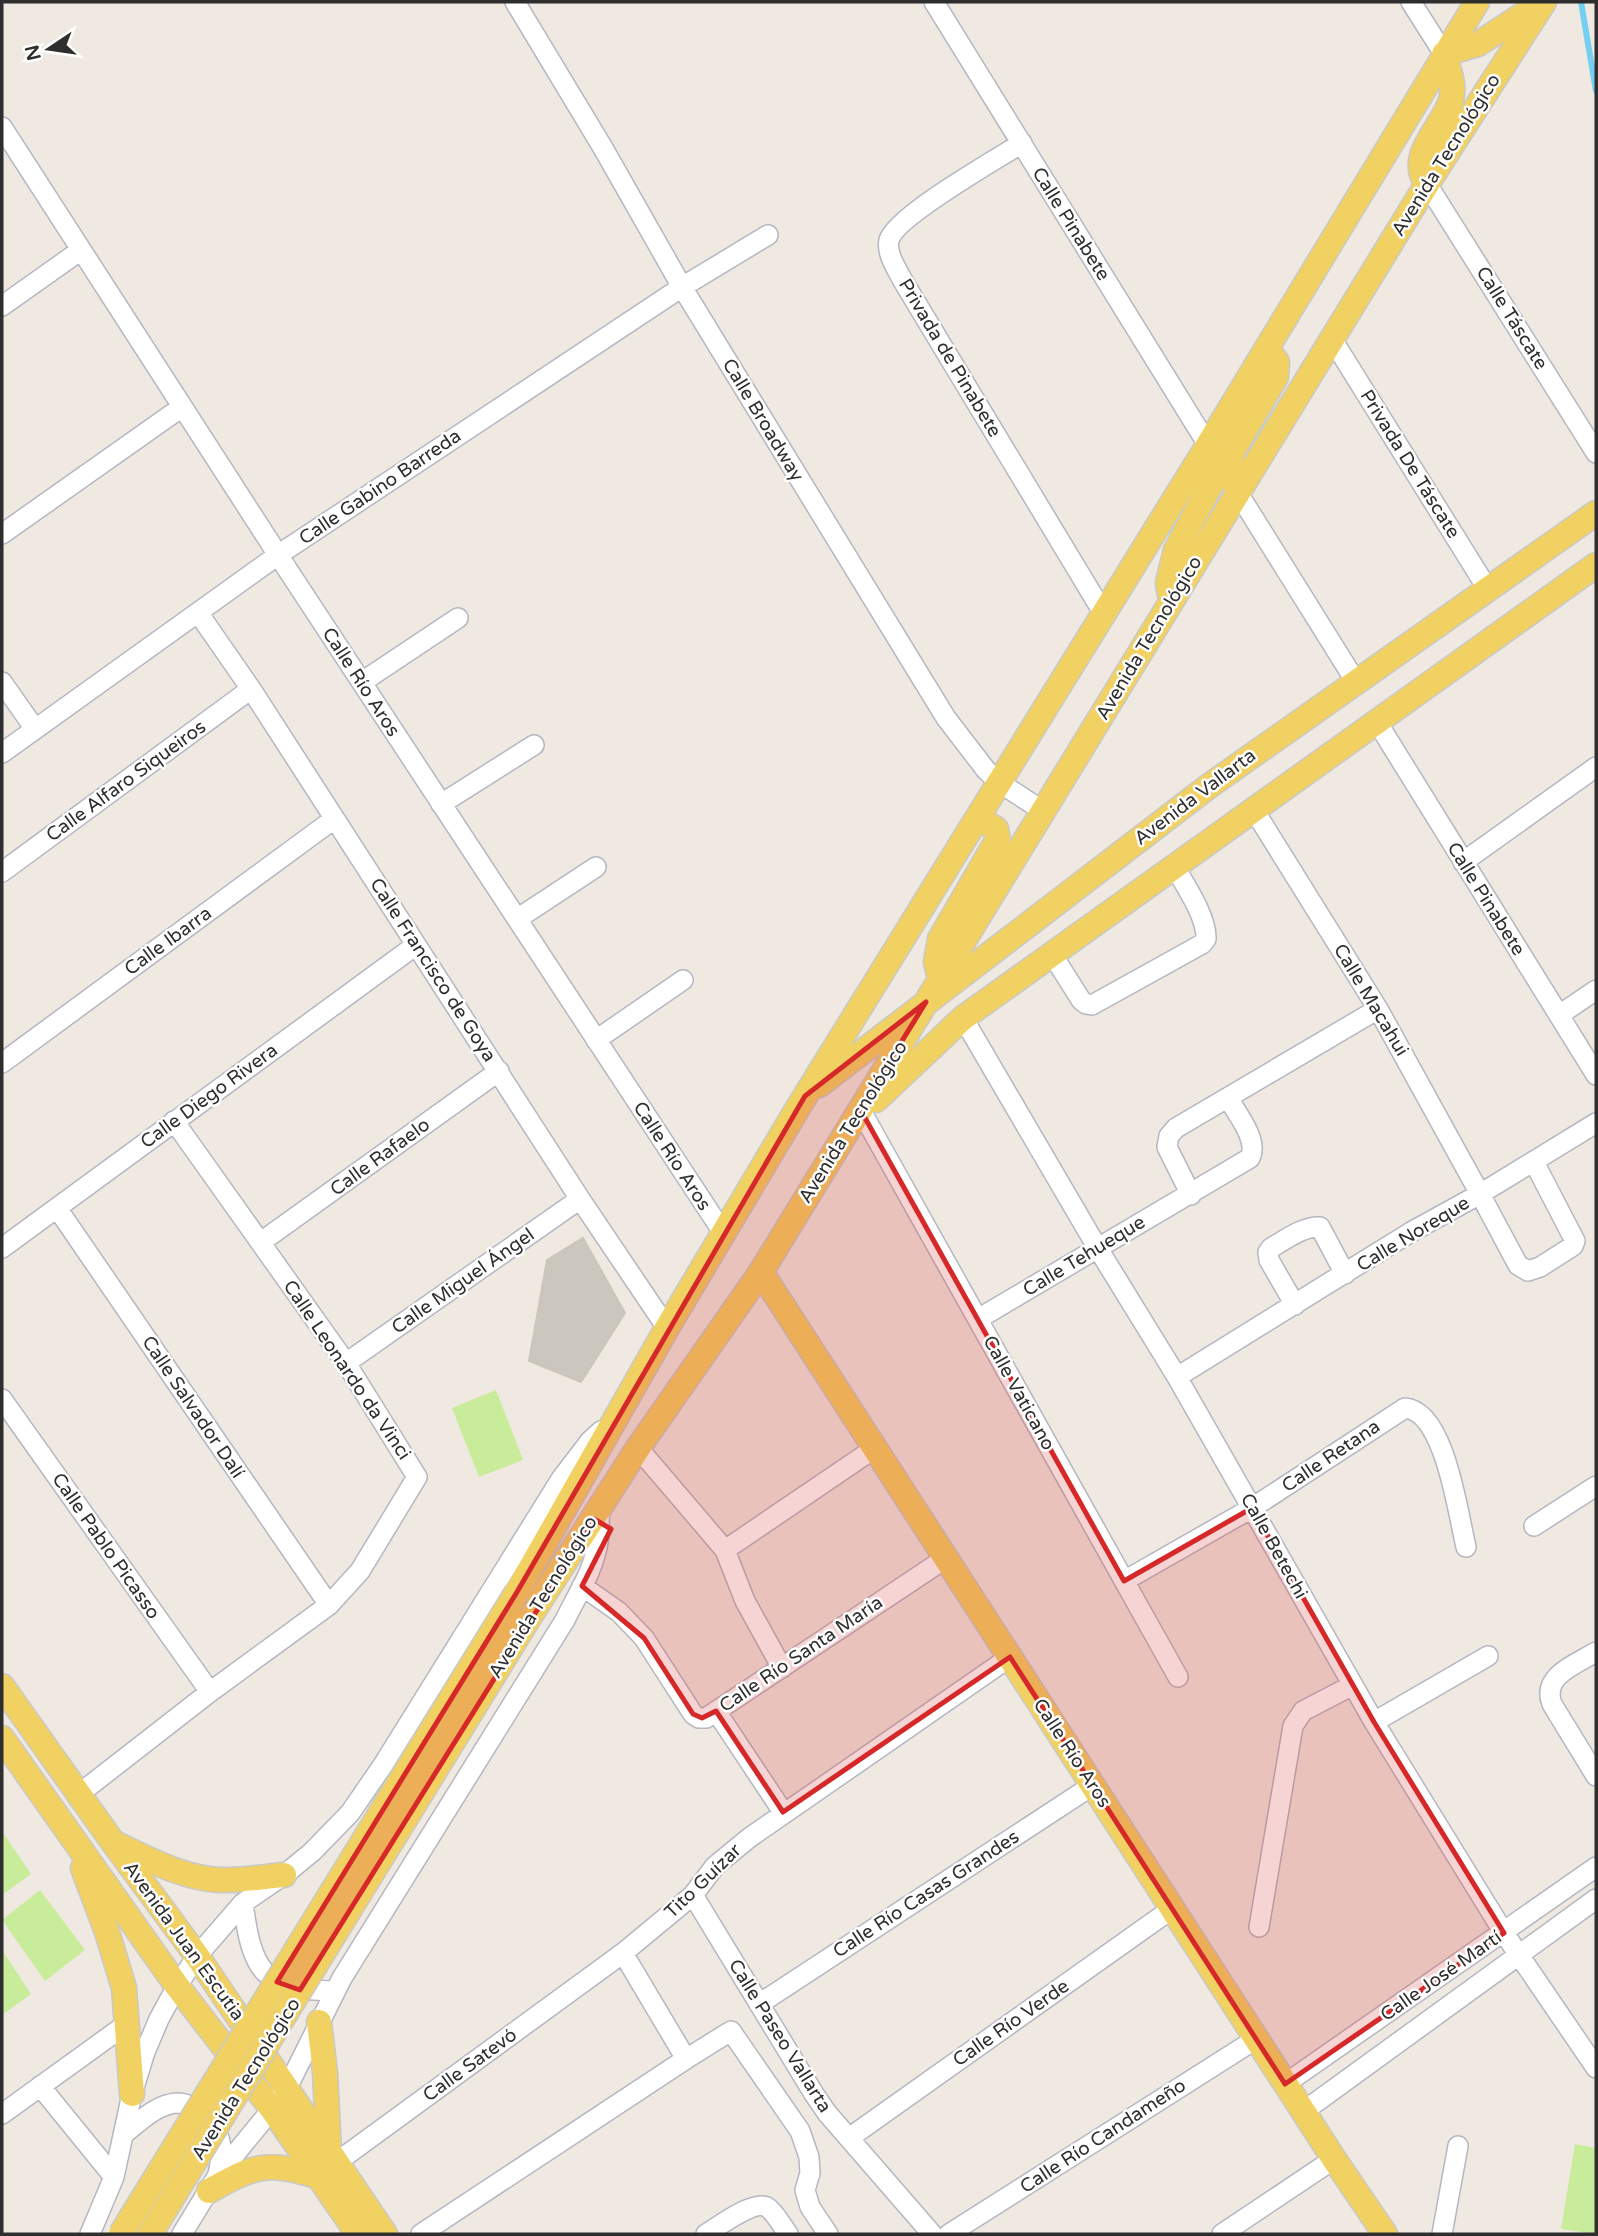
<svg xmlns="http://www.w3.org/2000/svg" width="1598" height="2236" viewBox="0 0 1598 2236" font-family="'Varela Round',sans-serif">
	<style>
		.pitch { fill: #c9ec9a }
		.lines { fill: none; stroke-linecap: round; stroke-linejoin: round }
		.stream { stroke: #75cff0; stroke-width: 6 }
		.building { fill: #cbc7bf; stroke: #cbc5ba; stroke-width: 2 }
		.minor-casing { stroke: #b4b7c1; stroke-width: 22 }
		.major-casing { stroke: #c9c9c9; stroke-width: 27 }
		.minor { stroke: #fff; stroke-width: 19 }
		.major { stroke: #f2d163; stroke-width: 24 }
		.major-bridge-casing { stroke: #c9c9c9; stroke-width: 27; stroke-linecap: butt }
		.major-bridge { stroke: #f2d163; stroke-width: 24 }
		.marked { fill: #d62828; fill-opacity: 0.2; stroke: #d62828; stroke-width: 5; stroke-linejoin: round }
		.labels { text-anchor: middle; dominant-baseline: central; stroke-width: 5; stroke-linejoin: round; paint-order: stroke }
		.street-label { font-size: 19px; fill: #2e2e2e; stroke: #fff }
	</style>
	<rect width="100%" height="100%" fill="#efe9e1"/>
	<path class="pitch" d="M496,1390L523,1460L479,1477L452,1408Z
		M2,1831L31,1874L2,1895Z
		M40,1890L85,1950L45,1981L2,1920Z
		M2,1950L31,1994L2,2015Z
		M1575,2144L1596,2148V2234L1561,2229Z"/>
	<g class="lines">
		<path class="stream" d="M1581,2L1596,91"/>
	</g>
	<path class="building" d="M583,1238L625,1313L581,1382L529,1361L547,1260Z"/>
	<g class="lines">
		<g class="minor-casing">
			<path id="minor" d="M515,2L603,148L682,287L946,718L986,770L1000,783L1043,811
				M934,2L1208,445
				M1411,2L1444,54
				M2,127L278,555L724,1234
				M1022,143C997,159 896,216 889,240C886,254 897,269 903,281L1104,614
				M1427,184L1596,453
				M2,306L81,250
				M1332,339L1487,588
				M1238,493L1356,682
				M2,534L182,407
				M199,614L251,689L580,1199L667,1328
				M2,682L35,729
				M362,682L458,618
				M1377,722L1596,1075
				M2,753L278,555L682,287L768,235
				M441,804L534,745
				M1463,862L1596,767
				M2,872L251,689
				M517,919L596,867
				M1052,954L1081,1000L1086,1004L1092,1005L1202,944L1206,939C1207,917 1185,885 1174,866
				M1559,1015L1596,990
				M963,1018L1097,1247L1177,1377L1374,1722L1504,1933L1596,2068
				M596,1040L683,980
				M2,1063L334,819
				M860,1109L1178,1677
				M1534,1162L1575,1241L1573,1246L1540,1267L1528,1271L1518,1265L1480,1194L1596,1123
				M1191,1195L1167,1147L1169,1136L1176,1128L1378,1009
				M57,1208L329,1605
				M261,1242L499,1071
				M2,1248L416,945
				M1295,1305L1269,1260L1268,1252L1271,1248C1285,1240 1303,1226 1320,1227L1345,1274
				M978,1319L1250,1158C1259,1140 1237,1114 1228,1098
				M346,1363L580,1199
				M1177,1377L1411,1232L1480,1194L1378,1009L1254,810
				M2,1399L210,1692
				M638,1448L725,1550L745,1601L782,1668
				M1534,1526L1596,1486
				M725,1550L875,1448
				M1124,1581L1252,1508L1405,1408C1445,1411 1458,1514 1466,1547
				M582,1586L619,1612L644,1638L693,1714L699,1718H706L946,1558
				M1596,1652C1576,1664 1541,1676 1552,1704L1596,1776
				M716,1711L783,1812
				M1374,1722L1488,1656
				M79,1794L210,1692L329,1605L360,1571L417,1477L346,1363L174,1121
				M693,1895L814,2094L827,2113L932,2234
				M243,1903C252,1972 263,1990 335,1991
				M1259,1927L1293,1726L1303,1711L1353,1685
				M623,1953L686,2059
				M759,2004L1093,1785
				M1285,2084L1596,1867
				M40,2086L114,2177
				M1304,2111L1596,1899
				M2,2114L128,2023
				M125,2133C140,2121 157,2104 177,2103C198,2103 219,2128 221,2147C222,2156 220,2165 218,2174
				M849,2138L1173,1908
				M326,2170L623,1953L693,1895L715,1866L749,1838L1010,1657
				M90,2234L114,2177L132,2094L145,2052L159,2019L177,1986L197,1956L243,1903L284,1875L312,1852L350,1813L383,1765L561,1479L590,1441L601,1431
				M182,2234L218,2175L272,2109L287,2088L342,1978L565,1620C577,1595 594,1570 598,1542C600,1531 599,1520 599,1508
				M421,2234L686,2059L731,2031L800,2131L809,2157L810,2173L805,2190L810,2207L828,2234
				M706,2234C718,2227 753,2200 767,2207C775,2212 782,2226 788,2234
				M949,2234L1256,2039
				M1222,2234L1334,2159
				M1442,2234L1458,2146"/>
		</g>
		<g class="major-casing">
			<path id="major" d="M1427,184C1407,156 1440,130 1450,103C1456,88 1449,70 1444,54L1478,44L1538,5
				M1238,493L1230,475L1232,452L1276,377L1277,362L1267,348
				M1171,601L1168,583L1176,550L1216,475L1208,445
				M940,979L936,962L940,939L998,839L996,829L979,818
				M819,1085L1209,786L1596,513
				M876,1100L963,1018L1596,565
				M761,1272L1334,2159L1385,2234
				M517,1592L667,1328L796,1111L1205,450L1477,2
				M527,1621L638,1448L761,1272L1427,184L1544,2
				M2,1686L112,1841L197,1956L385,2234
				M2,1738L177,1986L272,2109L358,2234
				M116,1844C148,1859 183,1878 219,1880C240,1881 262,1877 284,1875
				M83,1868L107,1932L124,1988L132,2094
				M319,2022L325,2072L329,2152
				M209,2191C255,2165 266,2161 317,2176"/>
		</g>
		<use href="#minor" class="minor"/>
		<use href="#major" class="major"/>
		<g class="major-bridge-casing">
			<path id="major-bridge" d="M121,2234L517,1592
				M150,2234L527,1621"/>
		</g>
		<use href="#major-bridge" class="major-bridge"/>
	</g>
	<path class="marked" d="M926,1002L860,1109L1124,1581L1252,1508L1374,1722L1504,1933L1285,2084L1010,1657L783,1812L716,1711L702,1718L693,1714L644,1638L582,1586L611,1529L594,1519L300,1990L277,1982L517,1592L805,1096Z"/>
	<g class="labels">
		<g class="street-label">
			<text transform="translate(1446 155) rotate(-58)">Avenida Tecnológico</text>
			<text transform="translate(1071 224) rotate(58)">Calle Pinabete</text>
			<text transform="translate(1512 318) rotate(58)">Calle Táscate</text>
			<text transform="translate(950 358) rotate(59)">Privada de Pinabete</text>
			<text transform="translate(763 420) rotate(59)">Calle Broadway</text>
			<text transform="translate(1410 464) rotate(58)">Privada De Táscate</text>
			<text transform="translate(380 487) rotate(-34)">Calle Gabino Barreda</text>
			<text transform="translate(1149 638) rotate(-59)">Avenida Tecnológico</text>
			<text transform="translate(361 682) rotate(57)">Calle Río Aros</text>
			<text transform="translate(126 781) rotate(-36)">Calle Alfaro Siqueiros</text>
			<text transform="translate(1195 797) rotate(-37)">Avenida Vallarta</text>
			<text transform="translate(1486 899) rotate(58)">Calle Pinabete</text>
			<text transform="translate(168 941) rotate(-36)">Calle Ibarra</text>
			<text transform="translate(433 970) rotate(57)">Calle Francisco de Goya</text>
			<text transform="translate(1371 1000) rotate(59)">Calle Macahui</text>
			<text transform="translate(209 1096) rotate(-36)">Calle Diego Rivera</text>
			<text transform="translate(853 1122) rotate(-58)">Avenida Tecnológico</text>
			<text transform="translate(672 1156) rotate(57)">Calle Río Aros</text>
			<text transform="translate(380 1157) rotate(-36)">Calle Rafaelo</text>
			<text transform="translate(1413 1234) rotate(-31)">Calle Noreque</text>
			<text transform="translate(1084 1256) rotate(-31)">Calle Tehueque</text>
			<text transform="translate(463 1281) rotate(-35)">Calle Miguel Ángel</text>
			<text transform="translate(347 1370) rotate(56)">Calle Leonardo da Vinci</text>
			<text transform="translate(1019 1393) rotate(61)">Calle Vaticano</text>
			<text transform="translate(193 1407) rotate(56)">Calle Salvador Dalí</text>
			<text transform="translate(1331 1456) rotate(-34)">Calle Retana</text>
			<text transform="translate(106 1546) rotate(55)">Calle Pablo Picasso</text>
			<text transform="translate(1274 1546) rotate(61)">Calle Betechi</text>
			<text transform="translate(543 1597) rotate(-58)">Avenida Tecnológico</text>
			<text transform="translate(801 1654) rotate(-34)">Calle Río Santa María</text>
			<text transform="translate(1072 1753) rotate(57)">Calle Río Aros</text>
			<text transform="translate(703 1881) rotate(-44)">Tito Guízar</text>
			<text transform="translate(926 1894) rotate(-33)">Calle Río Casas Grandes</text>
			<text transform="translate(184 1941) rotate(54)">Avenida Juan Escutia</text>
			<text transform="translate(1441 1976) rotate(-35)">Calle José Martí</text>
			<text transform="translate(1011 2023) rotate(-35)">Calle Río Verde</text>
			<text transform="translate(780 2036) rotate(58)">Calle Paseo Vallarta</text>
			<text transform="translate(470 2065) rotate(-36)">Calle Satevó</text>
			<text transform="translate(246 2079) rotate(-58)">Avenida Tecnológico</text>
			<text transform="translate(1103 2136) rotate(-33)">Calle Río Candameño</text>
		</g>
	</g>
	<rect width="1598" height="2236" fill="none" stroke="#2e2e2e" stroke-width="7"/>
	<g transform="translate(49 49) rotate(257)" stroke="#ffffff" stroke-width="5" paint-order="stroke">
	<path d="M0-5L12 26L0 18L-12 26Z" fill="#2e2e2e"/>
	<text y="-10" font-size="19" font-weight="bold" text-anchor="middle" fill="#2e2e2e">N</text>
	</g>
</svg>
